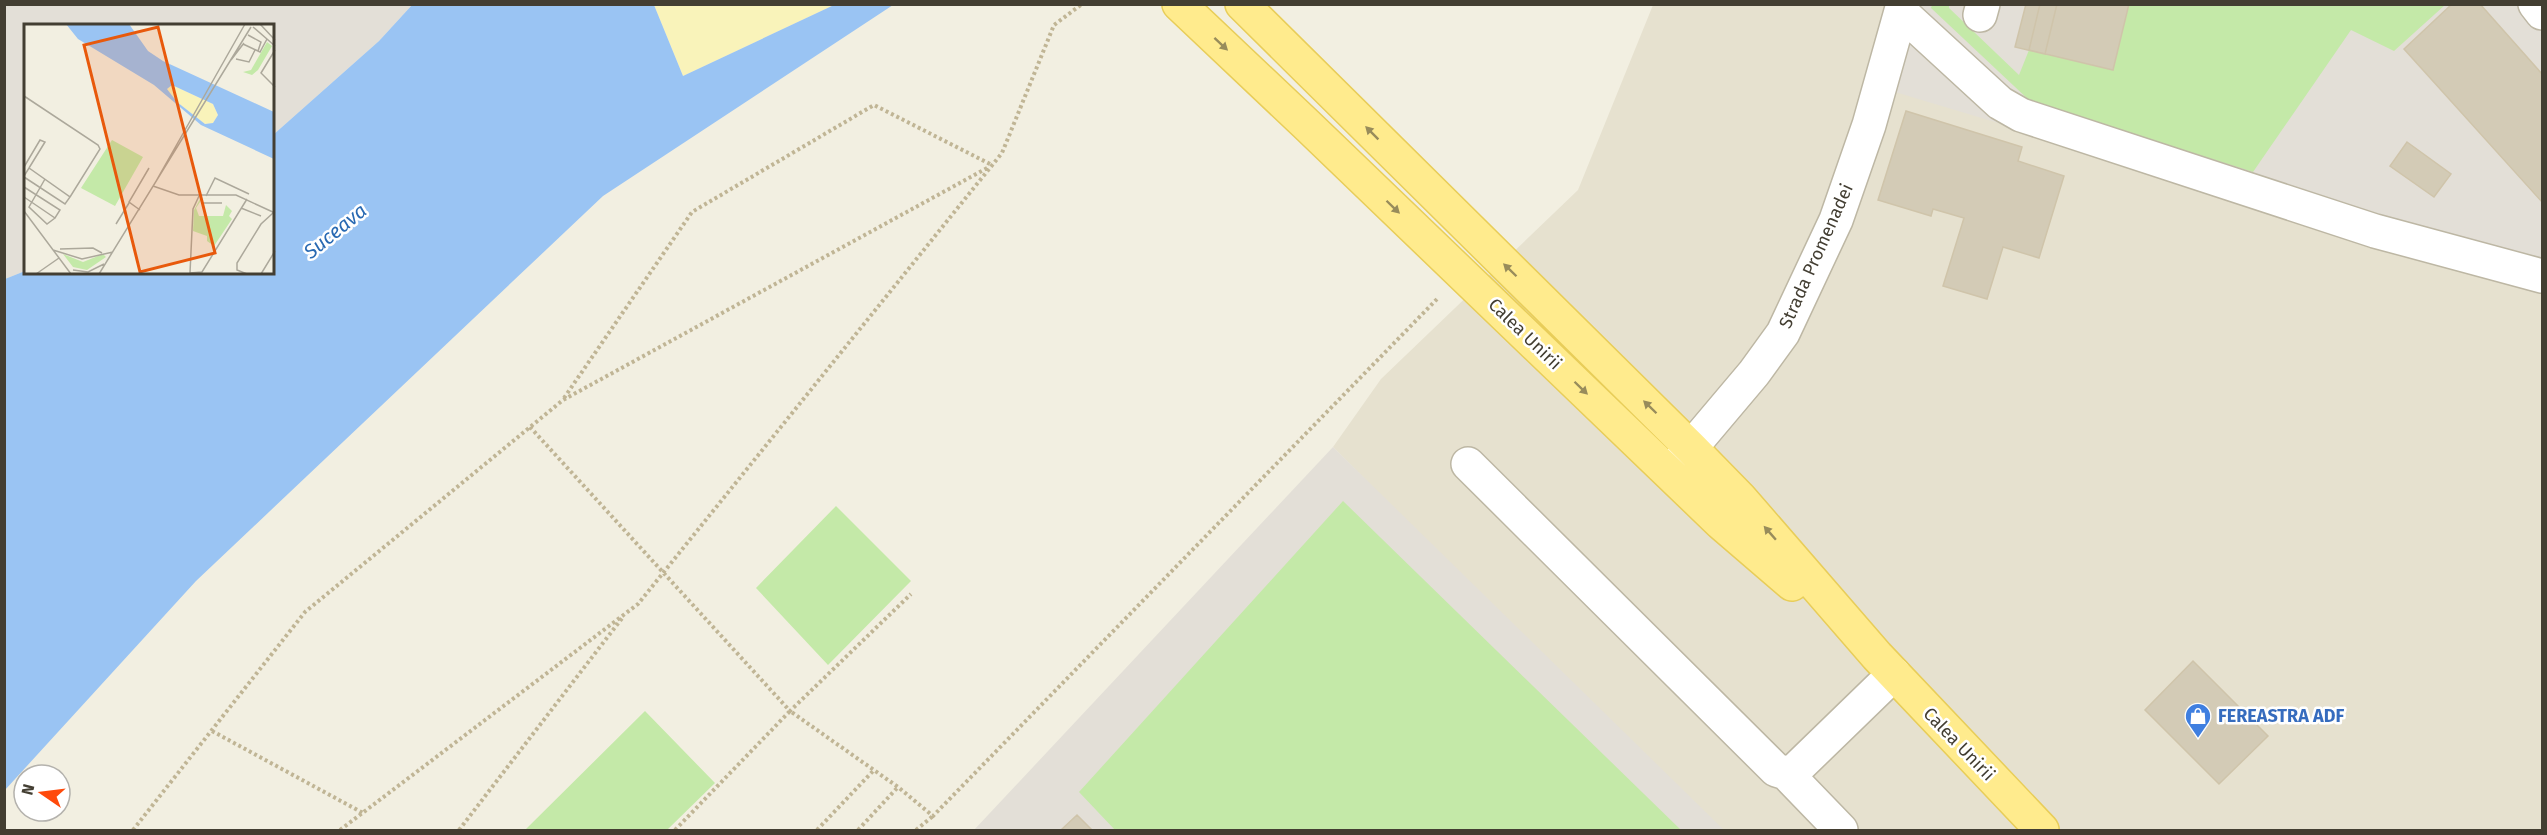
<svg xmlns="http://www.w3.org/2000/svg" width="2547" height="835" viewBox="0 0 2547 835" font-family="'Fira Sans',sans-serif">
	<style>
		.residential { fill: #e6e1cf }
		.industrial { fill: #e3dfd7 }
		.green { fill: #c4e9a8 }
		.sand { fill: #f9f3ba }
		.water { fill: #9ac4f3 }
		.building { fill: #d3cbb6; stroke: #cfc4aa; stroke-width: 1.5 }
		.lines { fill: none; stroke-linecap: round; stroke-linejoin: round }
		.minor-casing { stroke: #bdb7a4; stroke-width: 36 }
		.major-casing { stroke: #e8cd59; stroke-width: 36 }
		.path { stroke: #c0b595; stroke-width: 4; stroke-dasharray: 3 3; stroke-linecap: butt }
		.minor { stroke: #fff; stroke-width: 33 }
		.major { stroke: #ffeb8d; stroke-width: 33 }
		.oneway { fill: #988c5b }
		.labels { text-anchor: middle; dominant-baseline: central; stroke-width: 5; stroke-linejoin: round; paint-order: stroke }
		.street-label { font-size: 18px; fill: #433e32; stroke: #fff }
		.shop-label { font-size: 18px; font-weight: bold; fill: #366cbe; stroke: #fff; text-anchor: start }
		.water-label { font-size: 20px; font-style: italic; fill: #2869b2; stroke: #fff }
		.inset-road { fill: none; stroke: #aca89b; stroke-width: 1.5 }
		.view { fill: #e8590c; fill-opacity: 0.15; stroke: #e8590c; stroke-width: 3 }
		.inset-edge { fill: none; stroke: #433e32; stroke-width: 3 }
	</style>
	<rect width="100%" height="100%" fill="#f2efe1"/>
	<path class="residential" d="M1653,5H2542V830H1715L1333,447L1381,379L1578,190Z"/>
	<path class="industrial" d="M4,5H412L379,41L273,135V26H26L25,271L5,279Z
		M1905,5H2542V286L1895,92Z
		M1333,447L1724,830H974Z"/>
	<path class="green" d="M1932,5H1949V8L2019,75L2029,50L2112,70L2129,5H2445L2394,51L2351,30L2253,172L2031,102L1931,8Z
		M1343,501L1681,830H1115L1079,792Z
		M836,506L911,581L828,665L756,588Z
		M645,711L715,783L667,830H525Z"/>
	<path class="sand" d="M654,5H834L683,76Z"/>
	<path class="water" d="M412,5H654L683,76L834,5H893L603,196L196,581L5,790V279L25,271L273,273V135L379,41Z"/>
	<path class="building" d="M2026,4H2057L2045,54L2015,47Z
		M2040,4H2129L2113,70L2029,50Z
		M2452,4H2480L2542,74V202L2404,49Z
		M1906,111L2022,147L2018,161L2064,176L2039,258L2003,247L1987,299L1943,286L1964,218L1933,209L1931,216L1878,200Z
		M2407,142L2451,174L2434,197L2390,166Z
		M2193,661L2268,736L2219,784L2145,710Z
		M1077,815L1092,830H1061Z"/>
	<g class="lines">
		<g class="minor-casing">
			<path id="minor" d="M2535,4L2542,13
				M1902,13L2000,103L2021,115L2375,231L2542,276
				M1980,15L1983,4
				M1468,464L1776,770L1786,773L1795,770L1894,674
				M1673,469L1754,373L1783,333L1836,220L1869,125L1903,4
				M1786,773L1841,830"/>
		</g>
		<g class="major-casing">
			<path id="major" d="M1179,4L1307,125L1721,523L1792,584
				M1242,4L1691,448L1740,498L1877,656L2042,830"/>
		</g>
		<path class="path" d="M564,398L692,212L874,105L992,165
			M530,427L790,711L911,594
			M212,731L363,813
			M133,830L305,612L563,400L989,167
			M340,830L638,604L1002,153L1054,25L1082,4
			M459,830L623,617
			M675,830L790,711L898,787L933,816L1438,298
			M817,830L874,770
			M858,830L898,787
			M916,830L933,816"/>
		<use href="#minor" class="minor"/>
		<use href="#major" class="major"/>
	</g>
	<defs><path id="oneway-solid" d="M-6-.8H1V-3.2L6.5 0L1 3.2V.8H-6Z" transform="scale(1.5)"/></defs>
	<g class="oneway">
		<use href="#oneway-solid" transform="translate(1221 44) rotate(43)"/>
		<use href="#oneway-solid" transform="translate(1372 133) rotate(-135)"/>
		<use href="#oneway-solid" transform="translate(1393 207) rotate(44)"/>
		<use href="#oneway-solid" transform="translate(1510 270) rotate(-136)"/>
		<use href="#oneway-solid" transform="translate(1581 388) rotate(44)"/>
		<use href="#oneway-solid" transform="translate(1650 407) rotate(-136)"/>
		<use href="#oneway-solid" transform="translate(1770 533) rotate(-131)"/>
	</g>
	<defs>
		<g id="shop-pin" transform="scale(1.35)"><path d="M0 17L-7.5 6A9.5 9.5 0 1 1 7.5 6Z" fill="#3f7fe0" stroke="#fff"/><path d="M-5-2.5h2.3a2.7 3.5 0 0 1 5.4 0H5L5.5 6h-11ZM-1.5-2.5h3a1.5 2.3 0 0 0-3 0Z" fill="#fff"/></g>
	</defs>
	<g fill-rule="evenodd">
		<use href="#shop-pin" x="2198" y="716"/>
	</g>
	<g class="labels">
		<g class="street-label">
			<text transform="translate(1816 256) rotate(-66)">Strada Promenadei</text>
			<text transform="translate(1525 334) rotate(44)">Calea Unirii</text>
			<text transform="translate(1959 744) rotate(46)">Calea Unirii</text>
		</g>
		<g class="shop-label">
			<text x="2218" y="716">FEREASTRA ADF</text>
		</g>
		<g class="water-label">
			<text transform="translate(335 231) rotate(-39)">Suceava</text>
		</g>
	</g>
	<g transform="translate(24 24)">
		<rect width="250" height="250" fill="#f2efe1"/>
		<path d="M243,18L248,22L234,46L228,51L219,48L227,46ZM88,116L119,133L91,182L57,164ZM191,174L178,175L172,184L175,192H199L202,181L208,187L205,192L208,195L190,222L183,217V212L169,207L170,186L176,175ZM39,230L59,238L79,230L82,233L63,246L49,243Z" fill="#c4e9a8"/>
		<path d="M148,61L189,80L194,91L189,99L181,100L153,78L143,65Z" fill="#f9f3ba"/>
		<path d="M42,0H105L124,27L139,37L250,88V135L177,101L130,61L54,15ZM148,61L189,80L194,91L189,99L181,100L153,78L143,65Z" fill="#9ac4f3" fill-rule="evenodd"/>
		<path class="inset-road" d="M236,0L251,16M229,3L251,22M224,11L237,18L234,27M219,20L236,28L243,15M251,26L237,49L251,63M212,35L225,38L231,26M207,36L220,19M0,72L74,121L76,125L46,173M0,143L16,116L21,118L5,144M0,152L5,144L46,173L41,180L0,153M21,155L5,183L23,200L31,194M131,159L221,0M129,162L155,171H212L251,189M0,163L36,186L31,194L0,173M175,172L169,185L166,249L178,248L223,175M182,172L191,154L225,170M177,179H198M217,184L237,192M116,186L105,178L125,144M0,187L47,250M92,200L105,179M36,225L69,224L78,229M29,226L58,235L89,228M49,246L64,248L80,240M12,250L35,234M75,250L227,3M223,250L213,246V239L237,200L249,189M237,250L251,227"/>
		<path class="view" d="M134,3L191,229L116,248L60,21Z"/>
		<rect width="250" height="250" class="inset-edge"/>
	</g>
	<rect width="2547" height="835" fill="none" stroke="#433e32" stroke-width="12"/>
	<g transform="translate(42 793) rotate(284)"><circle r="28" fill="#ffffff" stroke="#b4b2ad" stroke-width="1.5"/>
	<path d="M0-4.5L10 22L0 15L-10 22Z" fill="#ff4a0b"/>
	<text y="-9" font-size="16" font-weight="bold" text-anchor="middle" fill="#433e32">N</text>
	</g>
</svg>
